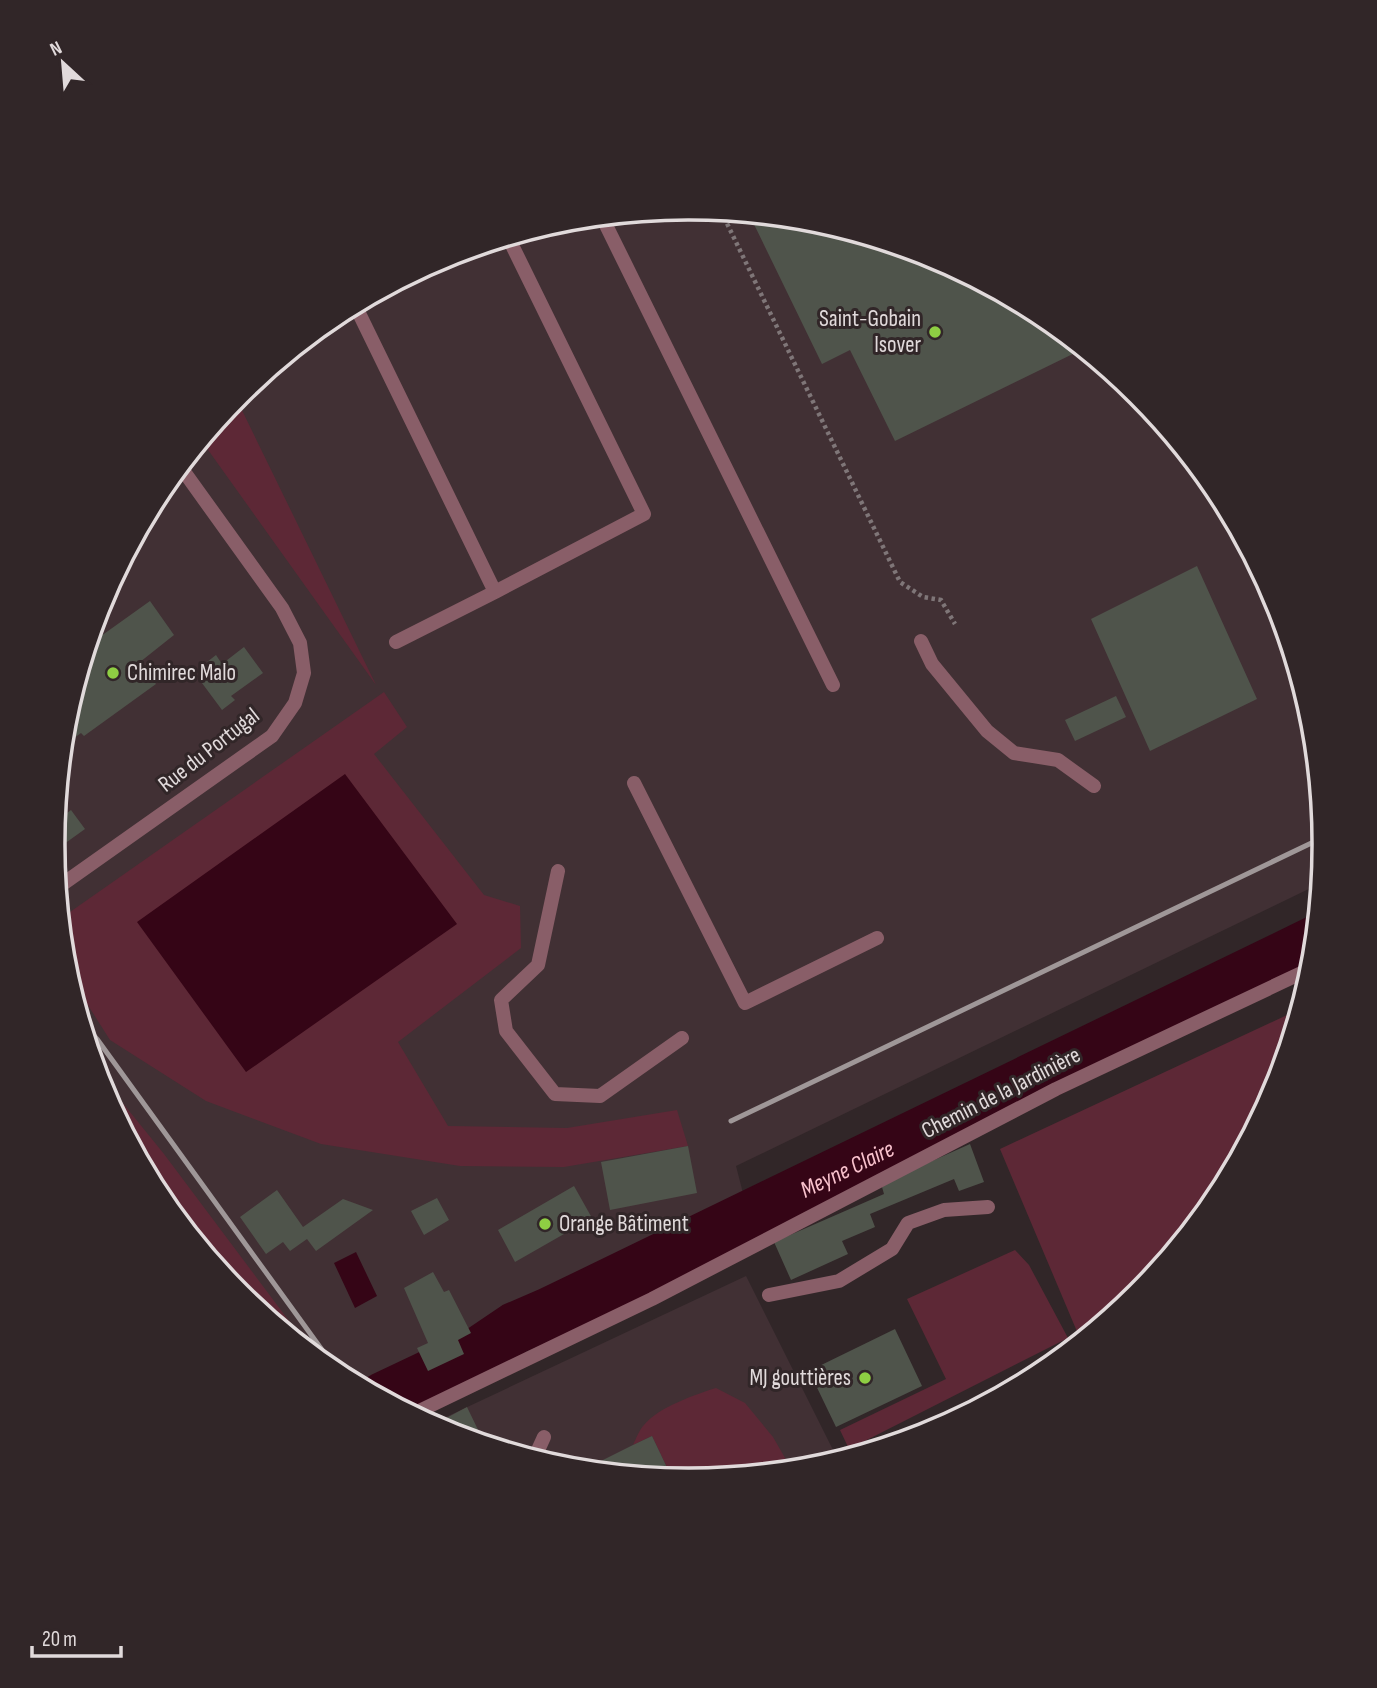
<svg xmlns="http://www.w3.org/2000/svg" width="1377" height="1688" viewBox="0 0 1377 1688" font-family="'Sofia Sans Condensed',sans-serif">
	<style>
		.built { fill: #413034 }
		.green { fill: #5d2836 }
		.water { fill: #350516 }
		.lines { fill: none; stroke-linecap: round; stroke-linejoin: round }
		.river { stroke: #350516; stroke-width: 52 }
		.building { fill: #4f544b }
		.path { stroke: #7f7678; stroke-width: 4.5; stroke-dasharray: 3.5 3.5; stroke-linecap: butt }
		.service { stroke: #895e68; stroke-width: 14 }
		.minor { stroke: #895e68; stroke-width: 14 }
		.rail { stroke: #9f9798; stroke-width: 5 }
		.poi-dot { fill: #8ece43; stroke: #312628; stroke-width: 2.5 }
		.labels { text-anchor: middle; dominant-baseline: central; stroke-width: 6; stroke-linejoin: round; paint-order: stroke }
		.poi-label { font-size: 23px; fill: #e1dadb; stroke: #312628; text-anchor: end }
		.street-label { font-size: 23px; fill: #e1dadb; stroke: #312628 }
		.water-label { font-size: 24px; font-style: italic; fill: #f9c2cd; stroke: #312628 }
		.rim { fill: none; stroke: #e1dadb; stroke-width: 3.5 }
	</style>
	<rect width="100%" height="100%" fill="#312628"/>
	<path class="built" d="M689,208L813,220L932,257L1042,315L1139,395L1218,491L1276,601L1312,720L1324,844L1321,883L736,1166L744,1197L514,1318L480,1343L372,1393L335,1373L239,1293L159,1197L101,1087L65,968L53,844L65,720L101,600L160,490L239,394L335,315L445,256L565,220Z
		M746,1276L838,1460L812,1468L688,1480L564,1468L445,1431L431,1424Z"/>
	<path class="green" d="M236,398L376,685L201,440Z
		M384,692L407,727L374,754L484,895L520,906L521,948L398,1042L448,1126L567,1128L677,1110L688,1146L564,1167L460,1166L321,1144L206,1101L110,1040L72,980L67,976L60,919Z
		M1300,1009L1276,1088L1217,1198L1138,1294L1081,1341L1000,1149Z
		M96,1070L164,1154L316,1357L239,1293L159,1197L101,1087Z
		M1015,1250L1029,1265L1068,1338L849,1449L840,1430L946,1379L907,1299Z
		M716,1388L745,1403L773,1437L792,1470L688,1480L672,1478L652,1436L633,1445C636,1439 639,1430 644,1425C659,1407 694,1395 716,1388Z"/>
	<path class="water" d="M345,774L457,924L246,1072L137,922Z
		M356,1252L377,1296L355,1308L334,1263Z"/>
	<g class="lines">
		<path class="river" id="s1" d="M383,1398L478,1353L515,1328L550,1313L1315,942"/>
	</g>
	<path class="building" d="M749,214L813,220L932,257L1042,315L1083,349L895,441L850,350L822,364Z
		M1197,566L1257,699L1150,751L1091,619Z
		M150,601L174,635L140,662L156,684L84,736L81,733L62,747L65,720L87,646Z
		M244,647L263,673L231,696L235,700L222,710L199,679L212,669L207,662L216,655L222,664Z
		M1116,696L1126,717L1075,741L1065,720Z
		M71,810L85,829L53,852L55,822Z
		M970,1144L984,1182L959,1191L954,1179L870,1214L875,1227L842,1241L848,1254L791,1280L774,1242L884,1194L882,1187L903,1174Z
		M688,1146L697,1193L610,1210L601,1162Z
		M574,1186L592,1218L515,1262L498,1230Z
		M277,1190L303,1227L343,1199L373,1210L316,1251L307,1239L290,1251L283,1242L266,1254L240,1217Z
		M437,1198L449,1220L424,1235L411,1211Z
		M433,1272L444,1292L449,1290L471,1333L458,1340L464,1354L428,1371L417,1348L428,1343L404,1288Z
		M895,1329L922,1386L836,1427L809,1371Z
		M467,1407L482,1438L477,1441L445,1431L433,1425Z
		M652,1436L672,1478L583,1470L633,1445Z"/>
	<g class="lines">
		<path class="path" d="M721,211L900,582L923,597L941,600L955,624"/>
		<path class="service" d="M602,217L833,685
			M355,305L495,592L396,642
			M138,536L144,519
			M495,592L644,514L508,237
			M921,641L932,664L987,731L1014,753L1058,760L1094,786
			M634,783L745,1003L877,938
			M558,871L538,965L501,1000L506,1031L555,1094L600,1096L682,1038
			M769,1295L839,1281L892,1249L908,1223L944,1210L988,1207
			M534,1459L544,1437"/>
		<path class="minor" d="M57,888L272,736L295,703L304,673L300,643L282,608L180,466
			M413,1414L652,1299L1056,1089L1312,968"/>
		<path class="rail" d="M80,1019L97,1039L325,1354
			M731,1121L1324,837"/>
	</g>
	<g class="poi-dot">
		<circle cx="935" cy="332" r="7"/>
		<circle cx="113" cy="673" r="7"/>
		<circle cx="545" cy="1224" r="7"/>
		<circle cx="865" cy="1378" r="7"/>
	</g>
	<g class="labels">
		<g class="poi-label">
			<text x="921" y="319">Saint-Gobain<tspan x="921" dy="26">Isover</tspan></text>
			<text x="127" y="673" text-anchor="start">Chimirec Malo</text>
			<text x="559" y="1224" text-anchor="start">Orange Bâtiment</text>
			<text x="851" y="1378">MJ gouttières</text>
		</g>
		<g class="street-label">
			<text transform="translate(209 750) rotate(-38)">Rue du Portugal</text>
			<text transform="translate(1001 1093) rotate(-27)">Chemin de la Jardinière</text>
		</g>
		<g class="water-label">
			<text stroke="none"><textPath href="#s1" startOffset="518">Meyne Claire</textPath></text>
		</g>
	</g>
	<path d="M0 0H1377V1688H0ZM688 220H689A623 623 0 0 1 1312 843V845A623 623 0 0 1 689 1468H688A623 623 0 0 1 65 845V843A623 623 0 0 1 688 220Z" fill="#312628" fill-rule="evenodd"/>
	<path class="rim" d="M688 220H689A623 623 0 0 1 1312 843V845A623 623 0 0 1 689 1468H688A623 623 0 0 1 65 845V843A623 623 0 0 1 688 220Z"/>
	<g transform="translate(63 63) rotate(334)" stroke="#312628" stroke-width="5" paint-order="stroke">
	<path d="M0-5L12 26L0 18L-12 26Z" fill="#e1dadb"/>
	<text y="-10" font-size="19" font-weight="bold" text-anchor="middle" fill="#e1dadb">N</text>
	</g>
	<path d="M32 1646v10h89v-10" fill="none" stroke="#e1dadb" stroke-width="3.5"/>
	<text x="42" y="1646" font-size="21" fill="#e1dadb" stroke="#312628" stroke-width="5" paint-order="stroke">20 m</text>
</svg>
